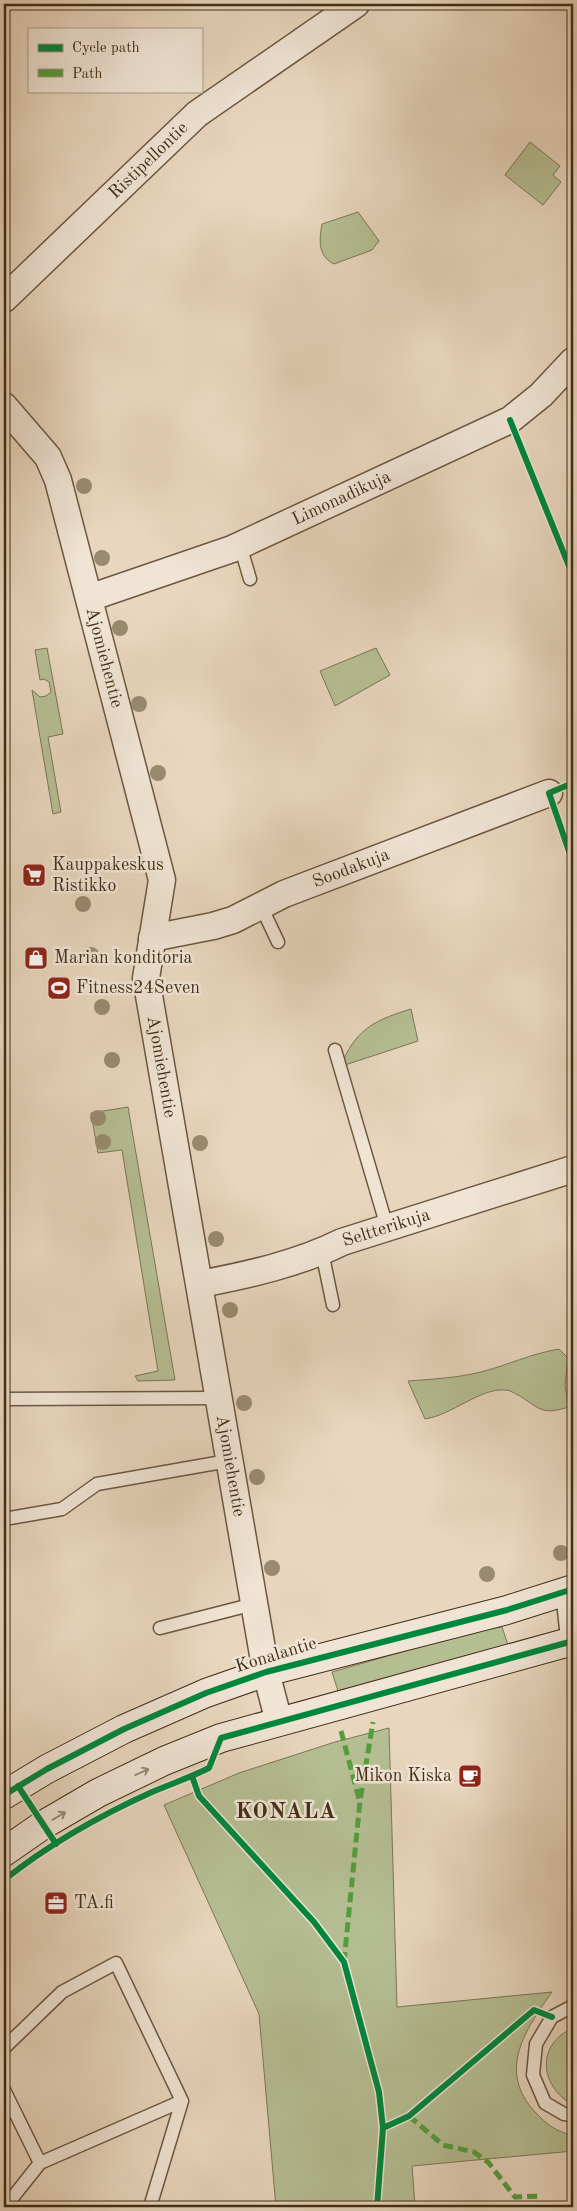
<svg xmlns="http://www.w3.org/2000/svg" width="577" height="2211" viewBox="0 0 577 2211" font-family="'Old Standard TT',serif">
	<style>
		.green { fill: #b5be93; stroke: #7c7655 }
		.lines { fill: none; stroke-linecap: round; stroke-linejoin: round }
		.service-casing { stroke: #6c5841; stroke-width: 15 }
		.minor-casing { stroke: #6c5841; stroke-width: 29 }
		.secondary-casing { stroke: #422e17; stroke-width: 30 }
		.service { stroke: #f0e4d5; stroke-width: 12 }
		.minor { stroke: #f0e4d5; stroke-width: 26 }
		.secondary { stroke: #f0e4d5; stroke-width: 28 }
		.quiet { stroke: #549d3d; stroke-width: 5; stroke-dasharray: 10 5; stroke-linecap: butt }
		.cycleway-casing { stroke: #f0e4d5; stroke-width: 9 }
		.cycleway { stroke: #00873e; stroke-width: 6 }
		.tree { fill: #998a70 }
		.oneway { stroke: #998976 }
		.labels { text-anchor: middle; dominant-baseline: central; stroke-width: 5; stroke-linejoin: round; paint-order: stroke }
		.street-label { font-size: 18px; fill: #422e17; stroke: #f0e4d5 }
		.poi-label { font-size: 18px; fill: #422e17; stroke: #f0e4d5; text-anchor: start }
		.district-label { font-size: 22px; font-weight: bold; letter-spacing: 1px; fill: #422e17; stroke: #f0e4d5 }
	</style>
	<rect width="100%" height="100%" fill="#e8d6be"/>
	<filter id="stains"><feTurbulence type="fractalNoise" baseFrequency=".004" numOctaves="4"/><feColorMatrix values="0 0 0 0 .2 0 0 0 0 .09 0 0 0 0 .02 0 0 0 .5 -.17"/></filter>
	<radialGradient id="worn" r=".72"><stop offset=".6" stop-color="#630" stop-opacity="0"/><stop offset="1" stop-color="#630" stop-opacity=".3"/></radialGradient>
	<path class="green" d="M530,142L560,166L553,175L561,182L543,205L505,175Z
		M358,212L379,241L372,250L334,264C318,256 319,241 322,224Z
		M47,648L63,734L48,737L61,812L53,814L32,690L40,697L46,696L51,692L49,682L44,679L40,680L35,650Z
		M376,648L390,675L335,706L320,671Z
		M411,1009L418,1041L345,1065L343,1061C357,1028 378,1019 411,1009Z
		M128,1107L175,1380L138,1381L135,1376L158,1371L122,1150L98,1153L91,1113Z
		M559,1349L568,1358L565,1385L569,1407C543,1415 541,1410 520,1396C515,1394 511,1390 505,1390C480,1388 452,1415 425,1419L408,1381C433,1379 457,1378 481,1372C508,1365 530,1354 559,1349Z
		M502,1627L508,1645L360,1687L338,1691L332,1672L478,1630Z
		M389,1728L397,2007L552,1992C525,2030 497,2071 535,2112C547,2125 556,2131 573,2136V2151L412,2166L415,2207H276L259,2014L164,1805L239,1773L335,1742Z
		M573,2028V2105C539,2086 536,2044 573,2028Z"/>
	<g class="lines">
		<g class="service-casing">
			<path id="service" d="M240,545L250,579
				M261,906L278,942
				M335,1050L387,1227
				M322,1252L333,1305
				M4,1399L217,1398
				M10,1518L62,1509L97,1484L228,1461
				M160,1628L254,1604
				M573,2006L552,2017L536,2044L533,2075L545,2103L564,2114L573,2116
				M4,2048L62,1992L116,1963L182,2101L150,2207
				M4,2090L40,2163L5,2207
				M40,2163L182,2101"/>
		</g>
		<g class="minor-casing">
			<g id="minor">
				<path id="s1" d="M4,299L197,114L356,4"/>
				<path id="s2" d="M4,406L48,457L58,480L162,880L146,978L266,1672L279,1722"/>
				<path id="s3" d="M89,598L232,549L510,420L541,395L573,361"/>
				<path id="s4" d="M152,938L213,926L233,920L284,894L549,793"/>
				<path id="s5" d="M200,1284C247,1275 298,1264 342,1242L573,1169"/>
				<path d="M569,1591L573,1629"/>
			</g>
		</g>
		<g class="secondary-casing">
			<path id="secondary" d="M4,1795L47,1769L124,1729L206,1693L266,1672L507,1610L573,1589
				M4,1852L43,1825L98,1793L164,1761L221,1738L573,1641"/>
		</g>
		<use href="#service" class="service"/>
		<use href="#minor" class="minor"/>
		<use href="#secondary" class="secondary"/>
		<path class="quiet" d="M341,1731L359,1799
			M344,1962L360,1801L373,1722
			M409,2116L443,2145L474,2152L488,2162L515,2197L542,2196"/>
		<g class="cycleway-casing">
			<path id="cycleway" d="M510,420L573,576
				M573,783L549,793L573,863
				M192,1776L199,1796L314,1922L344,1962L379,2092L383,2128L377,2207
				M18,1786L56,1844
				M4,1795L47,1769L124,1729L206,1693L266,1672L507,1610L573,1589
				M4,1880C48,1845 101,1815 152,1792C171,1784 191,1777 209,1768L221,1738L573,1641
				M383,2128L409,2116L534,2010L552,2017"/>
		</g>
		<use href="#cycleway" class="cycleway"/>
	</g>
	<g class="tree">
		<circle cx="84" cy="486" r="8"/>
		<circle cx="102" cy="558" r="8"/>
		<circle cx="120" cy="628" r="8"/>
		<circle cx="139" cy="704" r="8"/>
		<circle cx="158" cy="773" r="8"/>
		<circle cx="83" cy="904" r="8"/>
		<circle cx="91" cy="955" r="8"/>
		<circle cx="102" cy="1007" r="8"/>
		<circle cx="112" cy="1060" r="8"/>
		<circle cx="98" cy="1118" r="8"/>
		<circle cx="103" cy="1142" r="8"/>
		<circle cx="200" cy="1143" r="8"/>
		<circle cx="216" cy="1239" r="8"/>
		<circle cx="230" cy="1310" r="8"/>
		<circle cx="244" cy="1403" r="8"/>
		<circle cx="257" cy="1477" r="8"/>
		<circle cx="561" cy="1553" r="8"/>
		<circle cx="272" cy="1568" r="8"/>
		<circle cx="487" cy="1574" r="8"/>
	</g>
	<defs><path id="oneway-shaft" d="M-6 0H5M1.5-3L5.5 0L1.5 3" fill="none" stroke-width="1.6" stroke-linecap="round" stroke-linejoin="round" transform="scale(1.25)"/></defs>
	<g class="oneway">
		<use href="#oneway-shaft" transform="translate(142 1772) rotate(-25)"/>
		<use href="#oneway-shaft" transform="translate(59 1816) rotate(-30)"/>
	</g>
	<defs>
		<g id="supermarket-square" transform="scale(1.25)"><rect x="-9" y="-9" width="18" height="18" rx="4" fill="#8f2418" stroke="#f0e4d5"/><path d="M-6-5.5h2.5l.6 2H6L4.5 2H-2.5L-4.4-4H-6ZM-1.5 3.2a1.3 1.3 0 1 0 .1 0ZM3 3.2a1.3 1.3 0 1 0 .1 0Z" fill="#fff"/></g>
		<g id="shop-square" transform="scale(1.25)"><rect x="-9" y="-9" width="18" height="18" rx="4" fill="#8f2418" stroke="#f0e4d5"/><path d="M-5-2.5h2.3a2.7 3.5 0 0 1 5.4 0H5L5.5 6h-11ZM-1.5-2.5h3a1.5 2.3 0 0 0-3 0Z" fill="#fff"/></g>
		<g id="stadium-square" transform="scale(1.25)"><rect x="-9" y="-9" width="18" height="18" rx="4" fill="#8f2418" stroke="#f0e4d5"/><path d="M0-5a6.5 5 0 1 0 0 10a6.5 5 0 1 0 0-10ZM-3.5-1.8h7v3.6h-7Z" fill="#fff"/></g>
		<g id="cafe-square" transform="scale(1.25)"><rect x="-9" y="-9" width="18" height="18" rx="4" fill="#8f2418" stroke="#f0e4d5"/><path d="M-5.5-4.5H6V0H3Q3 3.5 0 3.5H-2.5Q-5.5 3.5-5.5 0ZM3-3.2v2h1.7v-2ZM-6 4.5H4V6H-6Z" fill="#fff"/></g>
		<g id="office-square" transform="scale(1.25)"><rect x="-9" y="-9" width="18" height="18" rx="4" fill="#8f2418" stroke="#f0e4d5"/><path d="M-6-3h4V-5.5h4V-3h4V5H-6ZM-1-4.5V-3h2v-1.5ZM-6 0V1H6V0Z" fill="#fff"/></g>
	</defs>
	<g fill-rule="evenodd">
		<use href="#supermarket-square" x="34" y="875"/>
		<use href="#shop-square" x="36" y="958"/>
		<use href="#stadium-square" x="59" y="988"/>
		<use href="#cafe-square" x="470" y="1776"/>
		<use href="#office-square" x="56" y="1903"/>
	</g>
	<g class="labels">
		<g class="street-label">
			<text stroke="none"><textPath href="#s1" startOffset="200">Ristipellontie</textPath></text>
			<text stroke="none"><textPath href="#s3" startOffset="272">Limonadikuja</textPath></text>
			<text stroke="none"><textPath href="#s2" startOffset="276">Ajomiehentie</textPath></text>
			<text stroke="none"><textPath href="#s4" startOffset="212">Soodakuja</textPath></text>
			<text stroke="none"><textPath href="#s2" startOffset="695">Ajomiehentie</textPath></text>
			<text stroke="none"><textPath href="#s5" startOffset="195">Seltterikuja</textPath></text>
			<text stroke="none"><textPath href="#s2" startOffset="1100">Ajomiehentie</textPath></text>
			<text transform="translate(276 1655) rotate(-17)">Konalantie</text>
		</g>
		<g class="poi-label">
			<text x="52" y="865">Kauppakeskus<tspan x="52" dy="21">Ristikko</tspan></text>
			<text x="54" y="958">Marian konditoria</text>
			<text x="76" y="988">Fitness24Seven</text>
			<text x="452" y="1776" text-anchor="end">Mikon Kiska</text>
			<text x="74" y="1903">TA.fi</text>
		</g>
		<g class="district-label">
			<text x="286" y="1812">KONALA</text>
		</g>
	</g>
	<rect width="577" height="2211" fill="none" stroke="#e8d6be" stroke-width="20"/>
	<rect x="5" y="5" width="567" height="2201" fill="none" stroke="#422e17" stroke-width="2.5"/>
	<rect x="10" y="10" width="557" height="2191" fill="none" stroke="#422e17"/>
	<rect x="28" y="28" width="175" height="65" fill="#f0e4d5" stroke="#aa9b89"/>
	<rect x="38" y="44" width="25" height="8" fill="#00873e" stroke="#aa9b89"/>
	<text x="72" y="52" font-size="15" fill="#422e17">Cycle path</text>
	<rect x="38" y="69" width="25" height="8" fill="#549d3d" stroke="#aa9b89"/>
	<text x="72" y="78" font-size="15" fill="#422e17">Path</text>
	<rect width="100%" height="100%" filter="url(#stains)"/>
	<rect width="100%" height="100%" fill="url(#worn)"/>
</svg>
